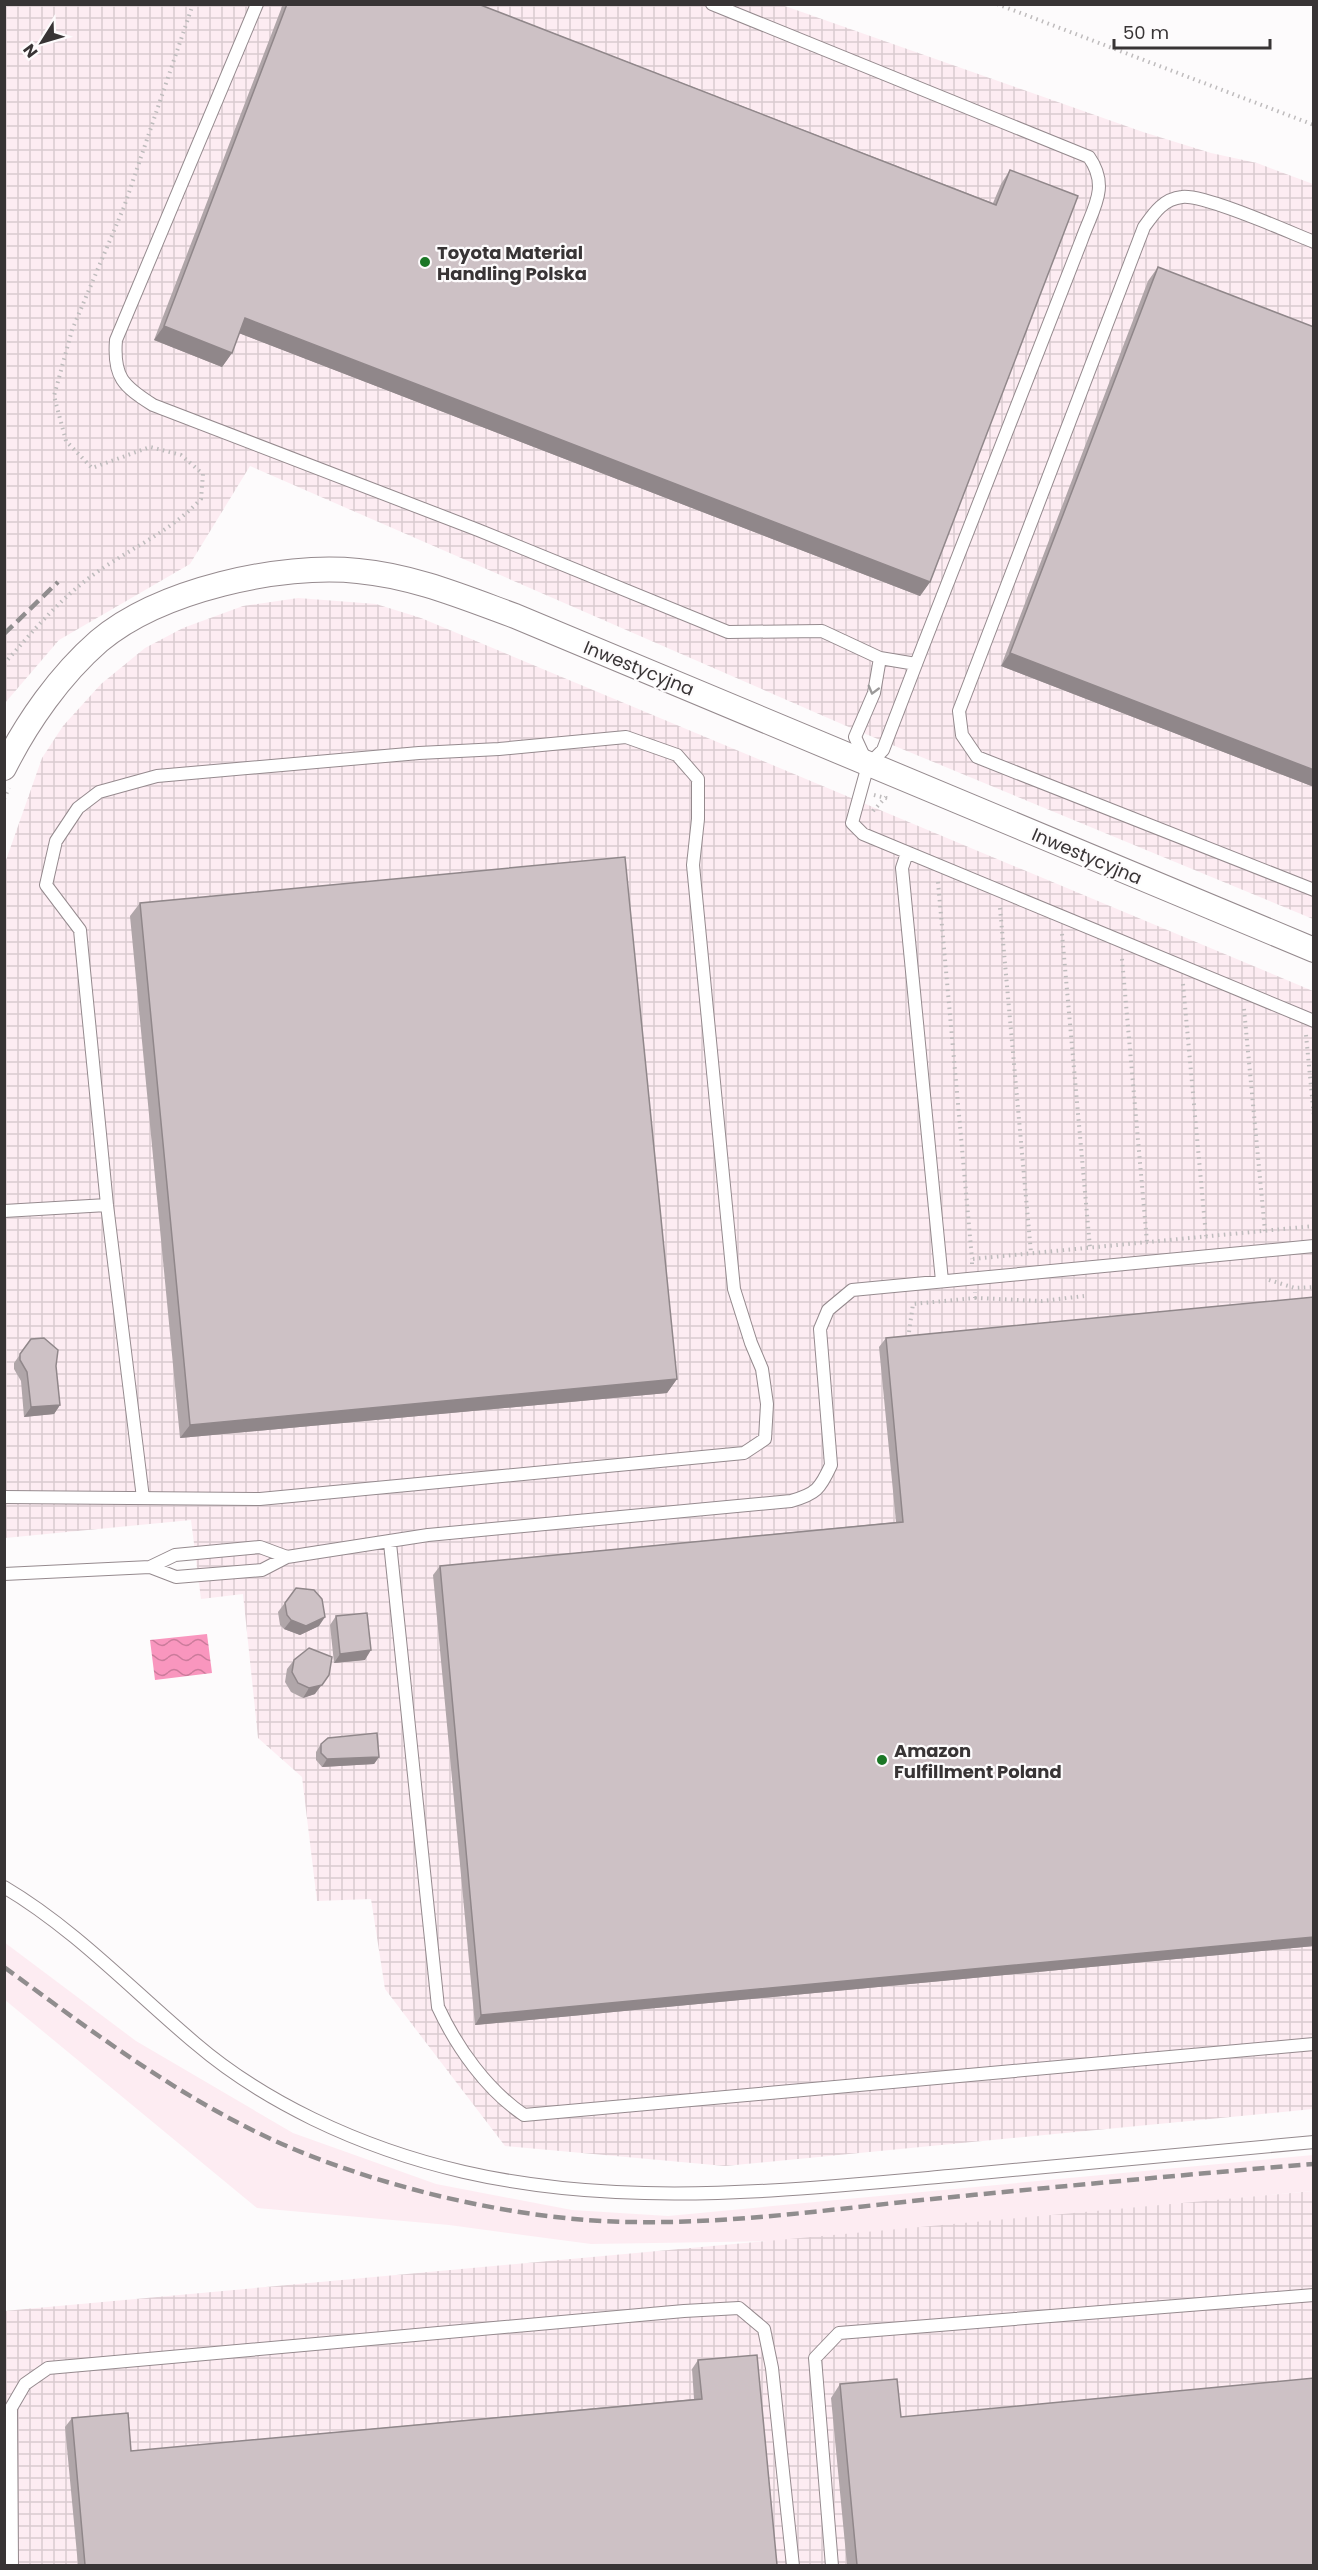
<svg xmlns="http://www.w3.org/2000/svg" width="1318" height="2570" viewBox="0 0 1318 2570" font-family="Poppins,sans-serif">
	<style>
		.built { fill: #fdecf2 }
		.industrial { fill: url(#industrial-grid) }
		.water { fill: url(#water-waves) }
		.lines { fill: none; stroke-linecap: round; stroke-linejoin: round }
		.lane-casing { stroke: #958a8e; stroke-width: 14 }
		.street-casing { stroke: #958a8e; stroke-width: 26 }
		.path { stroke: #bfbcbd; stroke-width: 4; stroke-dasharray: 1.5 4.5; stroke-linecap: butt }
		.lane { stroke: #fff; stroke-width: 12 }
		.street { stroke: #fff; stroke-width: 24 }
		.rail { stroke: #908d8e; stroke-width: 4.5; stroke-dasharray: 12 6; stroke-linecap: butt }
		.wall { fill: #b0a6a9 }
		.shaded-wall { fill: #90878a }
		.building { fill: #cdc1c5; stroke: #90878a; stroke-width: 1.5 }
		.oneway { stroke: #9c9a9a }
		.poi-dot { fill: #1b7726; stroke: #fdfbfc; stroke-width: 2 }
		.labels { text-anchor: middle; dominant-baseline: central; stroke-width: 4.5; stroke-linejoin: round; paint-order: stroke }
		.poi-label { font-size: 18px; font-weight: bold; fill: #383435; stroke: #fdfbfc; text-anchor: start }
		.street-label { font-size: 18px; fill: #383435; stroke: #fdfbfc }
	</style>
	<defs>
		<pattern id="industrial-grid" width="8" height="8" patternUnits="userSpaceOnUse" patternTransform="scale(1.5)"><rect width="8" height="8" fill="#fdecf2"/><path d="M0 4h8M4 0v8" fill="none" stroke="#dacbd0"/></pattern>
		<pattern id="water-waves" width="16" height="10" patternUnits="userSpaceOnUse" patternTransform="scale(1.5)"><rect width="16" height="10" fill="#f996be"/><path d="M0 5q4-4 8 0t8 0" fill="none" stroke="#cb7b9b"/></pattern>
	</defs>
	<rect width="100%" height="100%" fill="#fdfbfc"/>
	<path class="built" d="M4,1942L136,2041L293,2133L436,2184L572,2210L668,2216L1313,2155V2191L784,2241L591,2244L449,2225L257,2208L5,2000Z"/>
	<path class="industrial" d="M5,5H782L1143,132L1211,153L1257,163L1313,184V919L844,725L250,466L190,564L59,640L5,703Z
		M298,598L376,604L421,618L1313,991V2109L725,2166L505,2146L385,1989L371,1899L317,1901L302,1777L258,1738L243,1594L201,1599L191,1520L5,1538V863L42,758L63,726L101,684L145,648L183,628L243,606Z
		M1313,2191V2565H5L4,2311Z"/>
	<path class="water" d="M207,1634L212,1673L155,1680L150,1640Z"/>
	<g class="lines">
		<g class="lane-casing">
			<path id="lane" d="M257,4L116,340C113,377 123,386 153,405L478,530L728,632L822,631L880,658L916,664L1082,239C1093,208 1110,187 1089,157L712,4
				M1314,242C1289,232 1204,194 1182,197C1163,199 1154,213 1144,227L959,711L962,735L977,757L1314,890
				M916,664L883,750L868,765L852,823L863,834L1314,1021
				M866,761L855,737L874,693L880,658
				M907,853L902,868L942,1281
				M4,1211L107,1205
				M4,1497L260,1499L744,1453L765,1439L767,1404L762,1369L751,1343L734,1289L693,865L698,819V779L677,755L626,737L499,749L419,753L157,776L99,792L78,808L56,841L46,885L80,930L107,1205L143,1498
				M390,1543L438,2007C457,2048 487,2090 524,2115L1314,2044
				M150,1567L176,1577L262,1570L287,1557L428,1535L791,1501C816,1494 820,1489 831,1465L820,1329L828,1310L852,1290L1314,1246
				M4,1574L150,1567L175,1555L260,1547L287,1557
				M4,1887C75,1929 133,1991 195,2043C230,2073 272,2099 313,2119C519,2219 729,2196 949,2176C1070,2164 1192,2153 1314,2142
				M12,2566L11,2408L25,2384L48,2368L684,2311L739,2308L764,2329L772,2368L793,2566
				M832,2566L815,2358L839,2333L1314,2295"/>
		</g>
		<g class="street-casing">
			<path id="street" d="M4,768C27,722 60,675 99,641C160,590 280,563 358,571C413,576 463,597 515,616L1314,950"/>
		</g>
		<path class="path" d="M997,4L1314,125
			M4,664C33,631 63,595 100,570C135,546 171,531 201,499L203,474L181,455L150,447L92,468L66,441L54,396L72,330L124,207L193,4
			M874,795L890,799
			M4,799L9,788
			M873,811L886,797
			M938,882L972,1259
			M1000,908L1031,1253
			M1062,934L1090,1248
			M1122,959L1147,1242
			M1183,984L1206,1236
			M1244,1009L1265,1231
			M1306,1035L1314,1117
			M972,1264V1259L1314,1226
			M1269,1280L1295,1288L1314,1287
			M975,1298L1042,1301L1084,1296
			M909,1332L913,1304L975,1298V1292"/>
		<use href="#lane" class="lane"/>
		<use href="#street" class="street"/>
		<path class="rail" d="M4,634L58,582
			M4,1967C97,2035 190,2106 296,2150C395,2191 525,2221 632,2222C736,2224 839,2208 942,2198C1066,2186 1190,2174 1314,2164"/>
	</g>
	<path class="wall" d="M283,4H478L993,203L1001,184L1010,170L930,582L920,596L239,333L232,353L222,367L154,340Z
		M1158,267L1314,327V787L1001,666L1148,281Z
		M140,903L677,1379L667,1393L180,1438L130,916Z
		M1314,1297V1946L475,2025L433,1575L440,1566L896,1522L879,1347L886,1338Z
		M31,1339L56,1366L60,1405L54,1414L24,1417L21,1381L14,1369V1363Z
		M296,1588L319,1626L300,1635L284,1629L280,1625L278,1612Z
		M336,1616L365,1660L334,1663L330,1625Z
		M294,1660L315,1694L303,1698L291,1692L285,1682L287,1669Z
		M321,1744L379,1757L374,1764L322,1767L316,1760V1752Z
		M698,2360L777,2565H78L65,2427L72,2418L131,2451L694,2399L692,2369Z
		M840,2384L901,2417L1314,2565H847L831,2398Z"/>
	<path class="shaded-wall" d="M245,318L930,582L920,596L236,332Z
		M164,326L232,353L222,367L154,340Z
		M1010,653L1314,770V787L1001,666Z
		M677,1379L667,1393L180,1438L190,1425Z
		M60,1405L54,1414L24,1417L31,1407Z
		M325,1617L319,1626L300,1635L284,1629L291,1620Z
		M371,1650L365,1660L334,1663L340,1654Z
		M329,1675L315,1694L303,1698L309,1688Z
		M379,1757L374,1764L322,1767L327,1759Z
		M1314,1937V1946L475,2025L481,2015Z"/>
	<path class="building" d="M287,4H478L996,205L1010,170L1078,196L930,582L245,318L232,353L164,326Z
		M1158,267L1314,327V770L1010,653Z
		M625,857L677,1379L190,1425L140,903Z
		M1314,1297V1937L481,2015L440,1566L903,1522L886,1338Z
		M44,1338L58,1350L56,1366L60,1405L31,1407L27,1372L20,1360V1354L31,1339Z
		M296,1588L314,1590L322,1599L325,1617L306,1626L291,1620L287,1615L285,1603Z
		M367,1613L371,1650L340,1654L336,1616Z
		M309,1648L332,1657L329,1675L322,1685L309,1688L298,1683L292,1672L294,1660Z
		M377,1733L379,1757L327,1759L321,1753V1744L328,1738Z
		M757,2355L777,2565H85L72,2418L128,2413L131,2451L702,2399L698,2360Z
		M1314,2378V2565H857L840,2384L897,2379L901,2417Z"/>
	<defs><path id="oneway-chevron" d="M-2-3.5L2.5 0L-2 3.5" fill="none" stroke-width="1.6" stroke-linecap="round" stroke-linejoin="round" transform="scale(1.5)"/></defs>
	<use class="oneway" href="#oneway-chevron" transform="translate(873 690) rotate(105)"/>
	<g class="poi-dot">
		<circle cx="425" cy="262" r="6"/>
		<circle cx="882" cy="1760" r="6"/>
	</g>
	<g class="labels">
		<g class="poi-label">
			<text x="437" y="252">Toyota Material<tspan x="437" dy="21">Handling Polska</tspan></text>
			<text x="894" y="1750">Amazon<tspan x="894" dy="21">Fulfillment Poland</tspan></text>
		</g>
		<g class="street-label">
			<text transform="translate(639 668) rotate(22)">Inwestycyjna</text>
			<text transform="translate(1087 856) rotate(23)">Inwestycyjna</text>
		</g>
	</g>
	<rect width="1318" height="2570" fill="none" stroke="#383435" stroke-width="12"/>
	<g transform="translate(42 42) rotate(233)" stroke="#fdfbfc" stroke-width="4.5" paint-order="stroke">
	<path d="M0-4.5L10 22L0 15L-10 22Z" fill="#383435"/>
	<text y="-9" font-size="16" font-weight="bold" text-anchor="middle" fill="#383435">N</text>
	</g>
	<path d="M1114 39v9h156v-9" fill="none" stroke="#383435" stroke-width="3"/>
	<text x="1123" y="39" font-size="18" fill="#383435" stroke="#fdfbfc" stroke-width="4.5" paint-order="stroke">50 m</text>
</svg>
